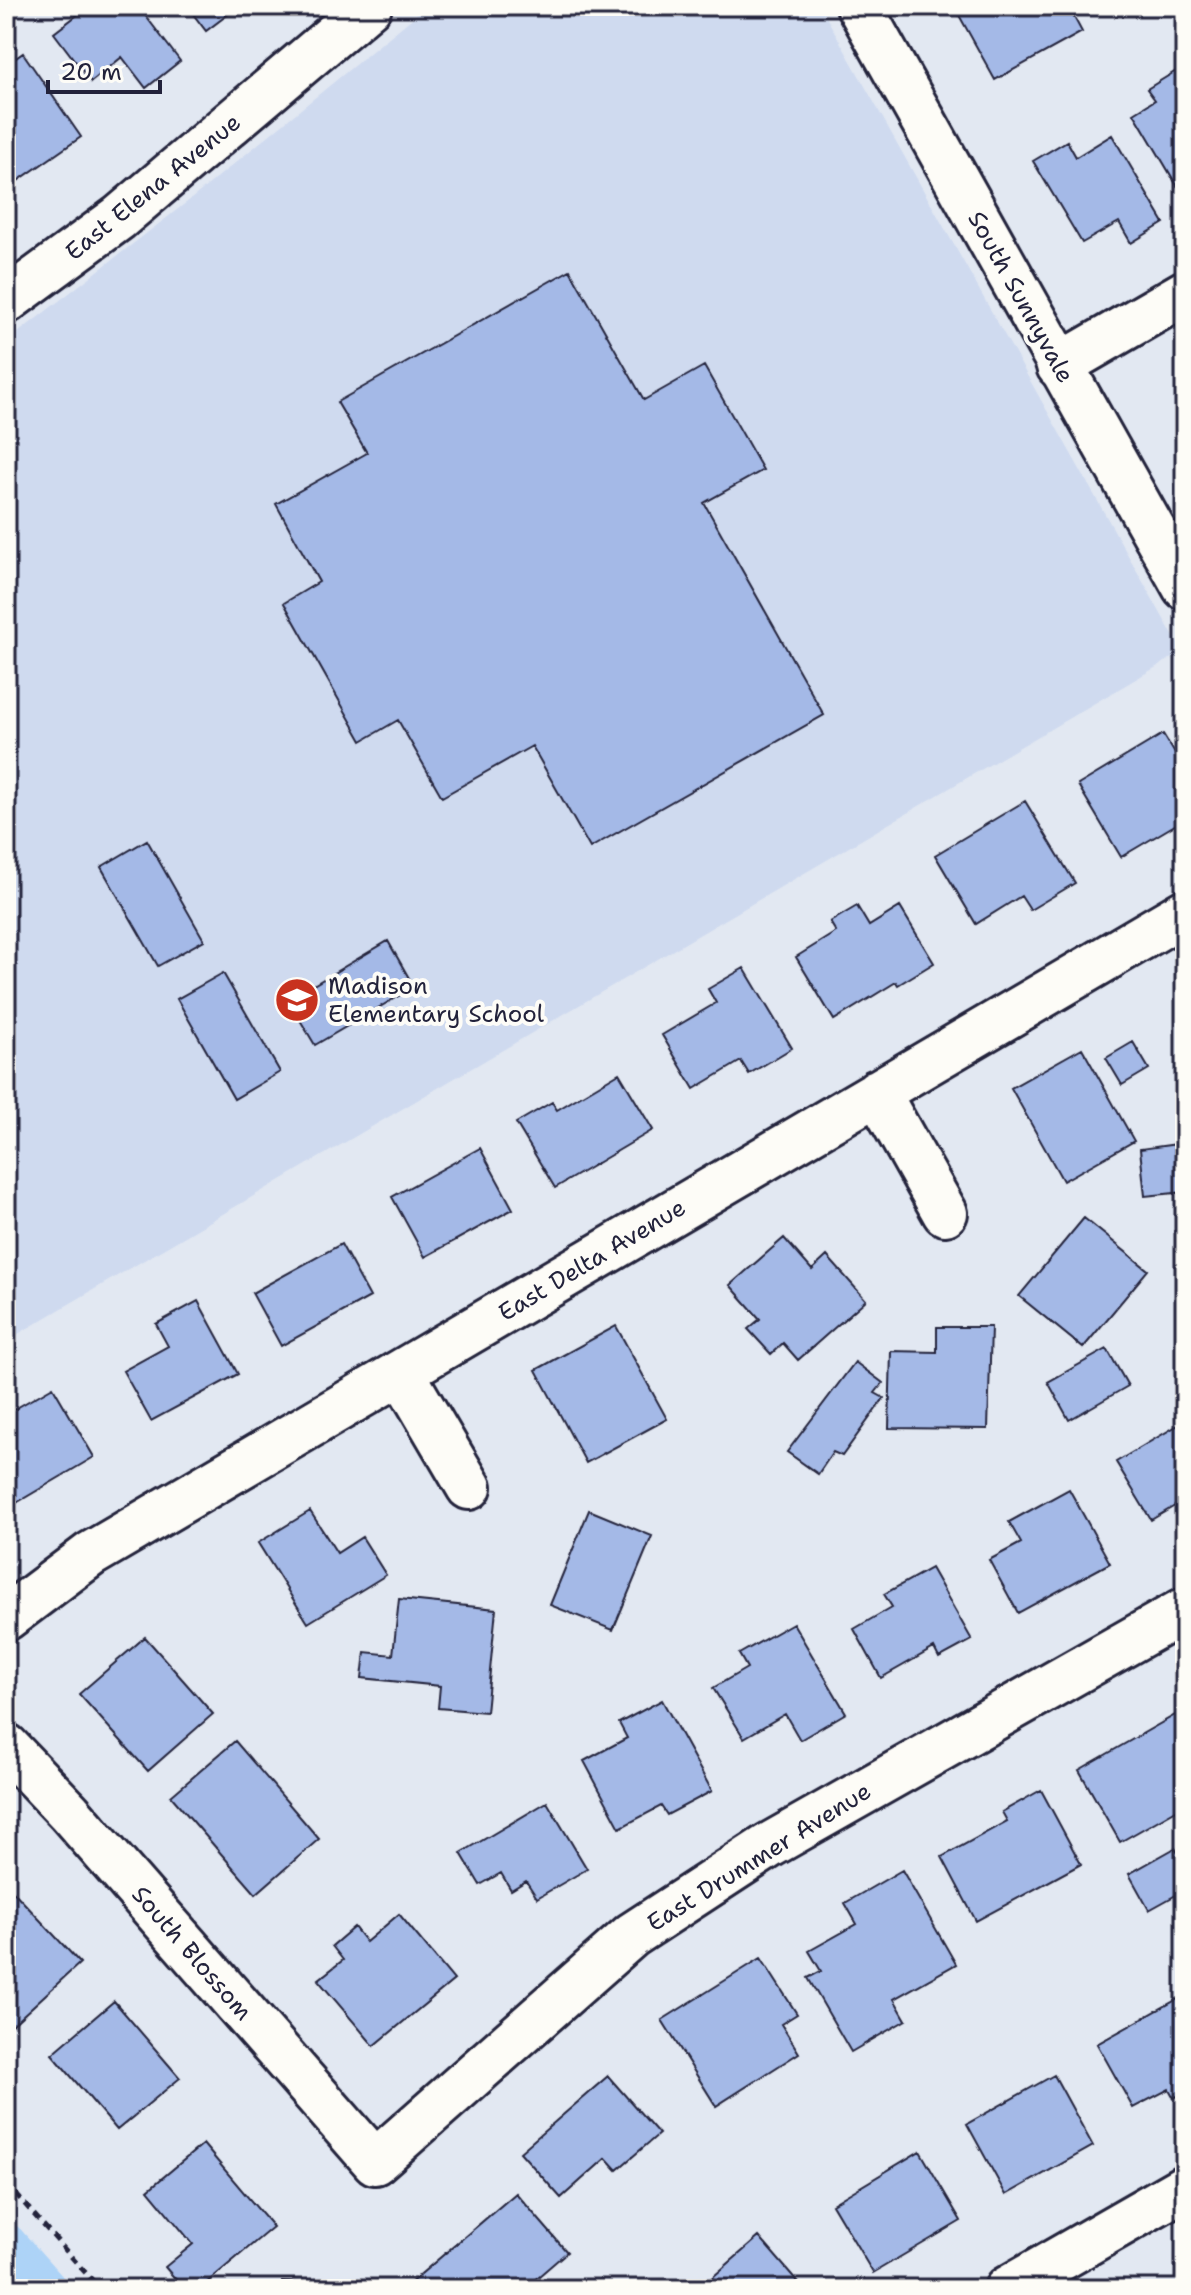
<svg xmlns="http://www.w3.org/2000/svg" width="1191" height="2295" viewBox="0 0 1191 2295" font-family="'Shantell Sans',sans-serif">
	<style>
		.built { fill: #cfdaef }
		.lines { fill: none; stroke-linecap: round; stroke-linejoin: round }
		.canal { stroke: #add3f7; stroke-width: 40 }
		.building { fill: #a4b9e7; stroke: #22223b; stroke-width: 2 }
		.minor-casing { stroke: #22223b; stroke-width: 50 }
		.tertiary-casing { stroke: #22223b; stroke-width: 50 }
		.path { stroke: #22223b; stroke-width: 5; stroke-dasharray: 8 6; stroke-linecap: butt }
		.minor { stroke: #fdfcf7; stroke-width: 44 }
		.tertiary { stroke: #fdfcf7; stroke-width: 44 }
		.labels { text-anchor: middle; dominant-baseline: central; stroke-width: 8; stroke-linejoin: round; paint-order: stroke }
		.street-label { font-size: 24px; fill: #22223b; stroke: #fdfcf7 }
		.poi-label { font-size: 24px; fill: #22223b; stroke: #fdfcf7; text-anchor: start }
	</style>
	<rect width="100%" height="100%" fill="#e2e8f2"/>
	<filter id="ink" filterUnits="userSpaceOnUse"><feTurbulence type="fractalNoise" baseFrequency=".0125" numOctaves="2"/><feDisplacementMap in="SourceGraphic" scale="16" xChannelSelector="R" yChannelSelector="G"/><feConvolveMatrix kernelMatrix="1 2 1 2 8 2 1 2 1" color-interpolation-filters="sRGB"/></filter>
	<g filter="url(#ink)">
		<path class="built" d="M427,6H820L1184,655L1170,659L6,1341V342L191,199Z"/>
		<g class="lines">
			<path class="canal" d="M6,2243L47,2289"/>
		</g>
		<path class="building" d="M76,6H138L180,61L146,88L122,57L91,82L54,33L81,12Z
			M187,6H239L206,31Z
			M959,6H1068L1082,32L995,80L955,8Z
			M23,53L81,137L6,189V65Z
			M1181,68L1185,74V192L1182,194L1134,113L1155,100L1147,89Z
			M1112,135L1164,223L1131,243L1119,222L1082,243L1033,161L1067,141L1076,157Z
			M570,270L644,400L704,366L763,470L704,503L824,715L590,848L532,746L442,797L398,720L362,741L284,603L319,582L276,504L367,453L337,402Z
			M1163,734L1185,770V819L1121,857L1078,785Z
			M1025,801L1075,883L1030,910L1021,896L976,924L935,855Z
			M147,840L204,940L158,966L101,867Z
			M857,906L869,926L900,907L934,963L898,985L896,982L834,1020L796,957L836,932L830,922Z
			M388,941L414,987L315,1045L288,1000Z
			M744,968L792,1048L749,1074L741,1061L694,1089L662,1035L716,1003L708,989Z
			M223,973L280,1072L234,1099L177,999Z
			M1133,1042L1149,1069L1122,1085L1106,1058Z
			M1082,1048L1134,1141L1063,1181L1011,1088Z
			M619,1073L653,1130L555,1188L516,1123L552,1102L557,1110Z
			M1185,1143V1192L1145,1196L1140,1149Z
			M480,1148L513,1209L425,1257L392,1197Z
			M1084,1218L1148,1270L1083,1348L1019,1296Z
			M784,1238L812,1270L827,1256L866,1300L798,1360L783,1343L771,1354L748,1329L760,1319L730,1285Z
			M341,1244L370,1297L281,1346L252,1293Z
			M198,1301L238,1374L151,1421L123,1371L168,1346L156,1324Z
			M616,1326L667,1419L586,1463L536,1370Z
			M937,1327H991L988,1429L889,1428L891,1351L937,1352Z
			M1107,1349L1128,1386L1069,1420L1048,1382Z
			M855,1362L883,1383L875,1393L884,1398L842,1456L833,1452L818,1474L787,1452Z
			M53,1387L94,1457L6,1509V1414Z
			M1185,1421V1500L1151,1520L1116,1462Z
			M1069,1489L1110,1563L1018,1613L989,1560L1021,1543L1009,1522Z
			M589,1510L652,1536L613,1630L550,1605Z
			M310,1511L337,1553L362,1537L386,1575L308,1623L258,1543Z
			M931,1568L972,1640L939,1658L934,1648L881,1678L854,1629L892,1607L884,1594Z
			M399,1599L496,1609L486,1712L438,1708L440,1686L362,1678L365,1652L393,1655Z
			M793,1623L846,1713L800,1740L785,1714L744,1738L713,1688L747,1668L739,1654Z
			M145,1637L213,1714L148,1771L79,1694Z
			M662,1700L712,1791L667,1815L661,1806L620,1828L584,1761L627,1738L619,1723Z
			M1184,1710L1185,1805L1120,1842L1079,1770Z
			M235,1741L319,1839L256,1894L171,1796Z
			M1041,1790L1081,1864L976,1921L942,1857L1007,1821L1002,1812Z
			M547,1802L587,1869L537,1898L526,1881L511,1890L501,1873L480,1885L461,1853Z
			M1175,1848L1185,1866V1890L1149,1910L1129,1874Z
			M902,1870L956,1964L894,1999L906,2020L851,2052L808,1978L821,1971L809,1951L857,1924L845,1903Z
			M12,1890L80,1963L10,2027L6,2023V1896Z
			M399,1914L454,1980L374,2046L318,1980L343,1960L332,1946L354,1927L366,1942Z
			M761,1958L797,2014L781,2024L799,2053L716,2106L662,2020Z
			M1185,1995V2092L1174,2098L1169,2089L1133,2108L1097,2044Z
			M114,2001L180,2078L117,2130L52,2054Z
			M1054,2075L1093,2146L1006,2195L967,2124Z
			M608,2076L659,2134L617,2170L606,2158L561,2198L520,2152Z
			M203,2144L273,2227L199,2289H184L165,2267L193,2244L148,2190Z
			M920,2151L961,2221L873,2273L832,2204Z
			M516,2193L567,2252L524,2289H411L408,2285Z
			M759,2237L804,2289H699Z
			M282,2282L393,2285V2289H282Z"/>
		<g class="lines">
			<g class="minor-casing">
				<path id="minor" d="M6,301L119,218L369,6
					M1059,366L1185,293
					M877,1092L945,1213
					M402,1373L469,1487
					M6,1618L91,1554L1185,912
					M6,1746L69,1812L375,2162L632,1935L770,1845L1185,1610
					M1007,2289L1185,2187"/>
			</g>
			<g class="tertiary-casing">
				<path id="tertiary" d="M859,6L1185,587"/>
			</g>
			<path class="path" d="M6,2183L100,2289"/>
			<use href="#minor" class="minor"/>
			<use href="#tertiary" class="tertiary"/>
		</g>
	</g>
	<defs>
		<g id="school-disc" transform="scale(2.3)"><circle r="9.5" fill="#c8321e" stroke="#fdfcf7"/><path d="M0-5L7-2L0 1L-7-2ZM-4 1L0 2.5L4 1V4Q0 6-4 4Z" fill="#fff"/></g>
	</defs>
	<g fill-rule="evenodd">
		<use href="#school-disc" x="297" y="1000"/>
	</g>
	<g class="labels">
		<g class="street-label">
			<text transform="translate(153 187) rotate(-39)">East Elena Avenue</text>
			<text transform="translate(1021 297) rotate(61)">South Sunnyvale</text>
			<text transform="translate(592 1260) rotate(-31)">East Delta Avenue</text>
			<text transform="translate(759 1857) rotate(-32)">East Drummer Avenue</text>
			<text transform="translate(192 1953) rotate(49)">South Blossom</text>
		</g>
		<g class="poi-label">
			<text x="328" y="986">Madison<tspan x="328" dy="28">Elementary School</tspan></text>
		</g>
	</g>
	<rect width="1191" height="2295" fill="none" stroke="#fdfcf7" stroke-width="32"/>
	<rect x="16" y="16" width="1159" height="2263" fill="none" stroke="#22223b" stroke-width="3" filter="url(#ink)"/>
	<path d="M48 80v12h112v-12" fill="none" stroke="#22223b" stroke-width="4"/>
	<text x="60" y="80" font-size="24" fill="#22223b" stroke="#fdfcf7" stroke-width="6" paint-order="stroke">20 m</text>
</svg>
